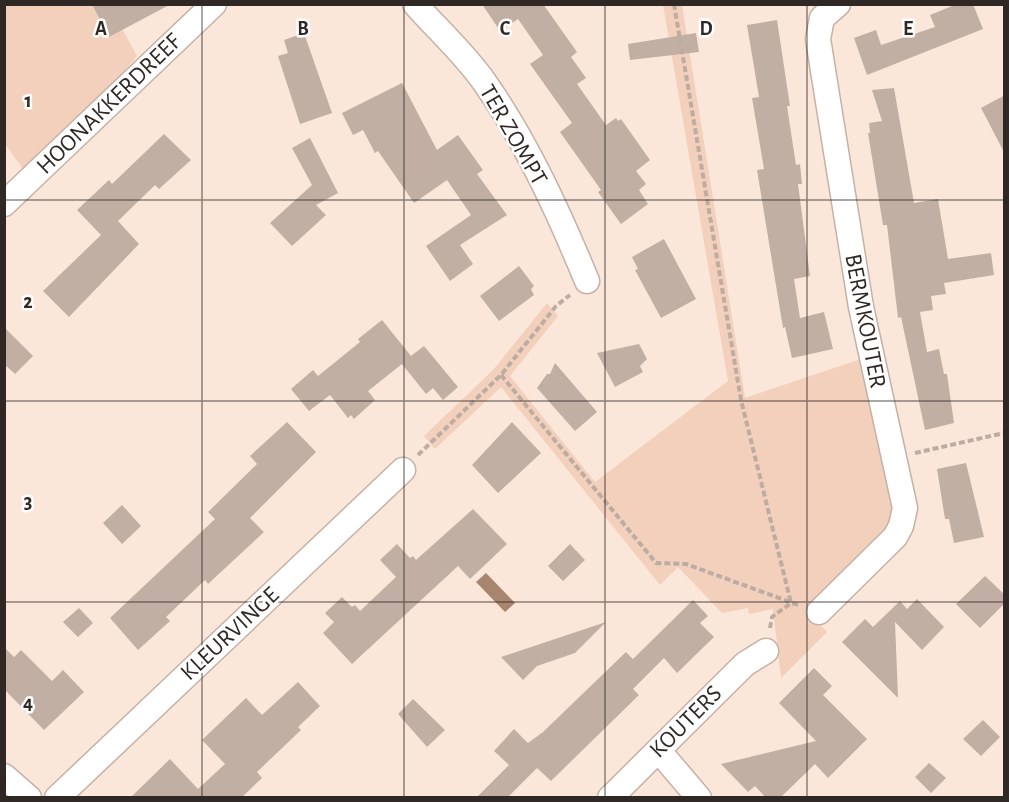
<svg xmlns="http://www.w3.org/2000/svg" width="1009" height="802" viewBox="0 0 1009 802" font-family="'Alegreya Sans',sans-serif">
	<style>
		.green { fill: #f2d0bb }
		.water { fill: #a8856e }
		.building { fill: #c2afa3 }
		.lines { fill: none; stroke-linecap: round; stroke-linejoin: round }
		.minor-casing { stroke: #c5b2a6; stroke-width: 27 }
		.path { stroke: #bcaca2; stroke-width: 4; stroke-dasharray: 6 3; stroke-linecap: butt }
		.minor { stroke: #fff; stroke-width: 24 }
		.grid { fill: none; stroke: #302824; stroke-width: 1.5; stroke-opacity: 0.55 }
		.labels { text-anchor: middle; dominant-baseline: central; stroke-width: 5; stroke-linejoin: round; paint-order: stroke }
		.street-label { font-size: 24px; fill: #302824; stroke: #fff }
		.grid-label { font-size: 20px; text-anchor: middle; font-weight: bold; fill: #302824; stroke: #fff; stroke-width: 5; stroke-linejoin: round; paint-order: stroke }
	</style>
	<rect width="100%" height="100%" fill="#fbe7da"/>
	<path class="green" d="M5,5H109L137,56L116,81L24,170L5,144Z
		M663,5H682L745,398L861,359L895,503L890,528L806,610L827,632L781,678L773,609L749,614L748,608L722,613L678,567L660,585L501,387L435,449L424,436L493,370L547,303L558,316L510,376L595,482L728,381Z"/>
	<path class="water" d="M486,573L515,603L505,612L476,582Z"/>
	<path class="building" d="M92,4H171L109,37Z
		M482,4H543L577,52L571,57L586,78L577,84L606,125L616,118L618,121L621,119L650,160L636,171L646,184L639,190L648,204L621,224L598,192L601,190L560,132L572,123L530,64L543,55L518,19L500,31Z
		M957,4H973L983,29L867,75L854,38L876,30L881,45L935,27L930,15Z
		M777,20L790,106H787L796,165L800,164L802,184H798L810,276L794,279L800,318L824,312L833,349L792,358L785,327L783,328L757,170L764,169L752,98L759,97L747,25Z
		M304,33L332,113L300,124L278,56L288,53L284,40Z
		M696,33L699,52L630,60L628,44Z
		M402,83L437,150L458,135L483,170L477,174L507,215L460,245L473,264L450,281L426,246L471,215L447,180L414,203L378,151L375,153L363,130L353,135L342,113Z
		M894,88L914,203L938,199L948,259L991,253L994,275L944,283L946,294L931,296L933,310L920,312L927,352L939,349L944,374H947L954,423L925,430L901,317L898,318L887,225H883L868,133H870L869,123L882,121L872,90Z
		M1005,95V154L981,108Z
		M164,134L191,160L159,189L155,185L118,221L139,244L69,317L43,291L101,235L77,210L109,180L112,184Z
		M310,138L338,193L316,205L326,215L292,246L270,223L312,185L292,148Z
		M664,239L696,299L661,318L635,270L638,269L632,257Z
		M519,266L534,286L531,289L534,295L499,321L480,296Z
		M382,320L411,356L424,346L458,387L443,400L433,388L426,394L402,364L368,391L375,400L354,419L351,415L348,418L330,395L309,411L291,389L313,370L318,376L360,342L358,339Z
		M4,327L33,356L15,374L4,364Z
		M639,344L647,359L640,366L643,372L615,387L597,353Z
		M555,363L597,412L575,431L537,388L547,374H550Z
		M287,422L316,452L250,518L264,532L208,584L205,580L166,617L170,621L138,650L110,618L215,519L208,512L257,464L250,456Z
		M512,422L541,453L498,493L472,465Z
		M966,463L984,537L954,543L949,519H945L937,469Z
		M122,505L141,526L122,544L103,523Z
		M473,509L507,544L470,579L458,566L352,664L323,633L334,622L325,613L342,597L352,607L355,605L360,611L396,577L380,560L397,544L410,558L413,556L416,560Z
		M570,544L585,560L563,581L548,566Z
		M985,576L1005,595V603L980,628L956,604Z
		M917,599L944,627L922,650L895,622L898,698L842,642L865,619L873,627L900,601L907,609Z
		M693,600L708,616L700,623L714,637L677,673L664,658L633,689L639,695L551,781L537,768L507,798H476L509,765L494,751L514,729L528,743L543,732L626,652L633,659Z
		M79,608L93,623L78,637L63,622Z
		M606,622L575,653L537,666L523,680L501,657Z
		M4,647L14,657L21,650L52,681L63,670L84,692L44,730L4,689Z
		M814,668L832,686L823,695L867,739L828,778L815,764L780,798H766L755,786L748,792L721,764L816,741L779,703Z
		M298,682L320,706L298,727L301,730L257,772L262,778L241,798H130L170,759L198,789L225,764L202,740L246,698L262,715Z
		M413,699L445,730L427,747L398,714Z
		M983,720L1000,737L981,756L963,739Z
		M929,763L946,778L931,793L915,777Z"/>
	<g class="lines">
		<g class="minor-casing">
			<path id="minor" d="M415,4C438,30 465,54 485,83C527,143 559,213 587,281
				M4,204L214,4
				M819,612L895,537L901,526L905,508L861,307L818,39L822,18L838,4
				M659,751L699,798
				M4,776L29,798
				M57,798L403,470
				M610,798L745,664L766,651"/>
		</g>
		<path class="path" d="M674,4L741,400L791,603
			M501,375L656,563L686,564L790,602
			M915,453L1004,433
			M418,455L501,375L556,306L570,295
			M770,628L772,617L791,603L799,605"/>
		<use href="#minor" class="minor"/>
	</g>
	<path class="grid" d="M202,4V798M404,4V798M605,4V798M807,4V798M4,200H1004M4,401H1004M4,602H1004"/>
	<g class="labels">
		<g class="street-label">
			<text transform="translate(109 104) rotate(-44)">HOONAKKERDREEF</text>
			<text transform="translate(513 135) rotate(60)">TER ZOMPT</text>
			<text transform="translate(865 321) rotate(79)">BERMKOUTER</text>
			<text transform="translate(230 634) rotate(-43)">KLEURVINGE</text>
			<text transform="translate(686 722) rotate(-45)">KOUTERS</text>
		</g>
	</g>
	<g class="grid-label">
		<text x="101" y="35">A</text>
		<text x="303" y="35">B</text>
		<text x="505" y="35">C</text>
		<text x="706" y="35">D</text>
		<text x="908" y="35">E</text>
		<text x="28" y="107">1</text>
		<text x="28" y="308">2</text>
		<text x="28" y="508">3</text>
		<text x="28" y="709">4</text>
	</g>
	<rect width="1009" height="802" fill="none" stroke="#302824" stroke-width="12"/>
</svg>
